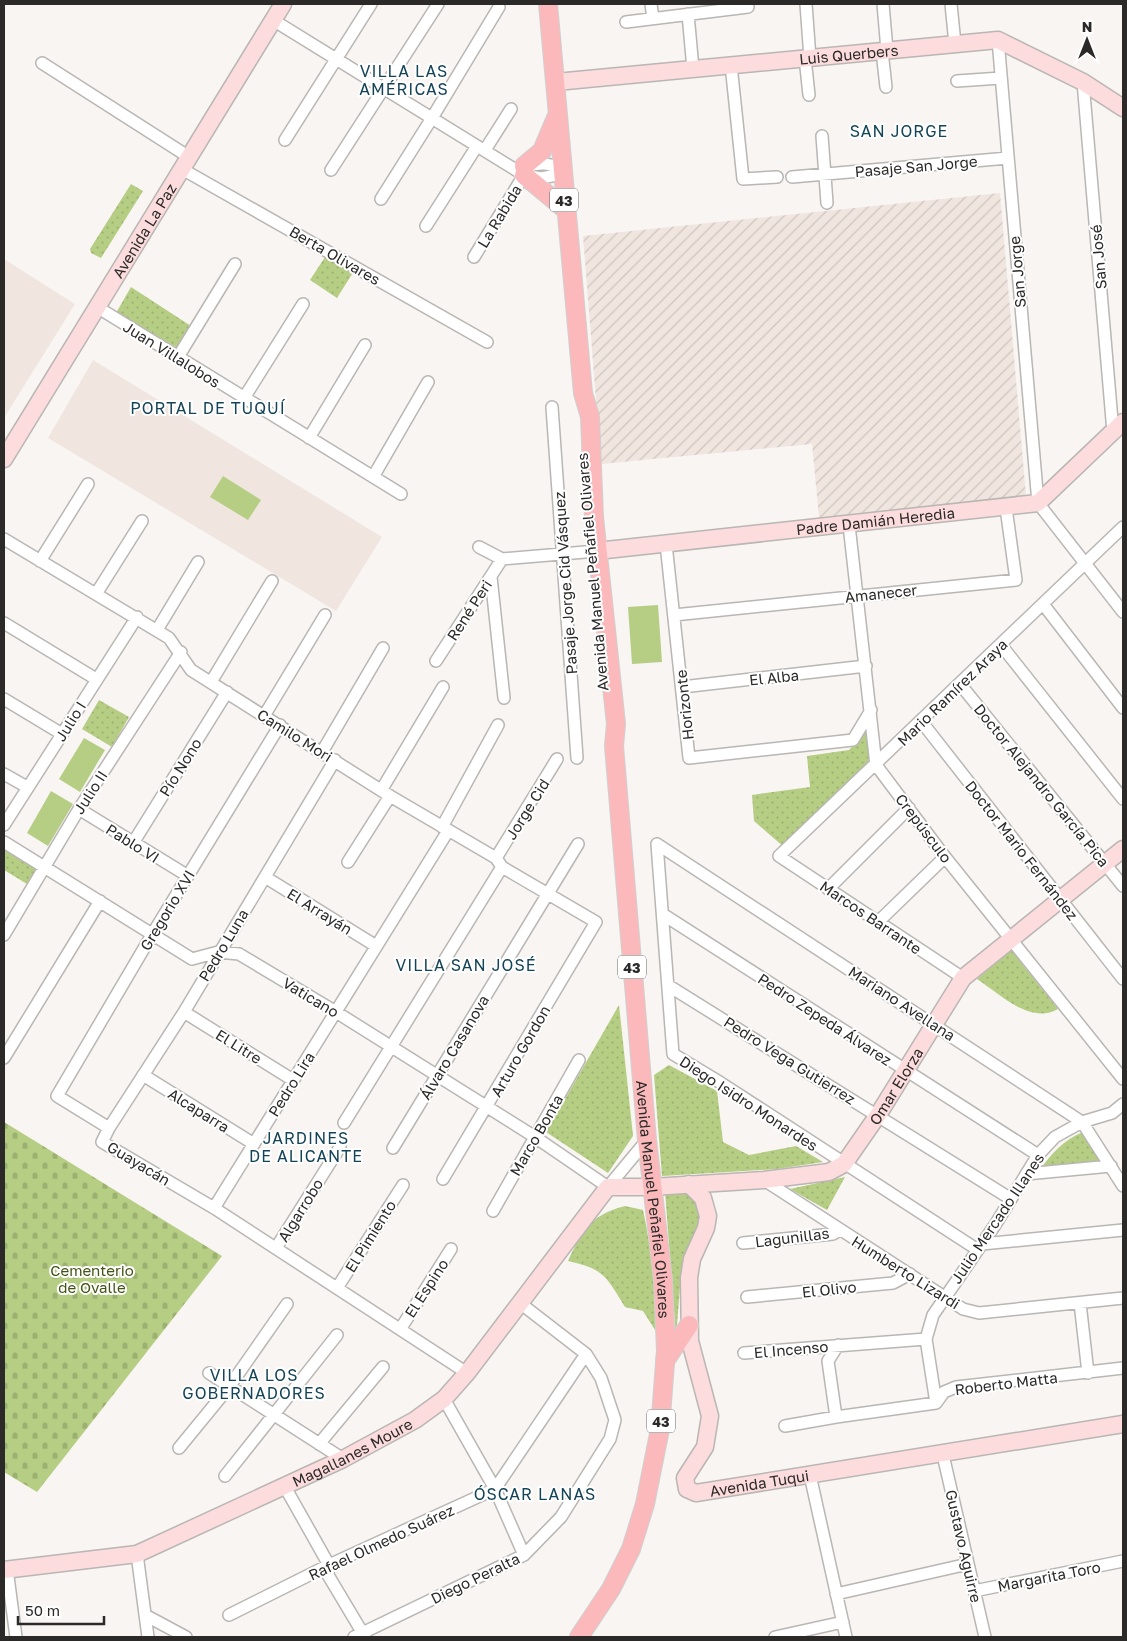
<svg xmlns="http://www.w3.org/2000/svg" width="1127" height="1641" viewBox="0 0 1127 1641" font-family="'Golos Text',sans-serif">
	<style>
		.built { fill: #f0e6df }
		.industrial { fill: url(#industrial-furrows) }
		.grass { fill: url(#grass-dots) }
		.cemetery { fill: url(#cemetery-stones) }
		.garden { fill: #b5ce83 }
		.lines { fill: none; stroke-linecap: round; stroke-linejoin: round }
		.street-casing { stroke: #b9b6b4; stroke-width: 14 }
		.secondary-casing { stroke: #b9b6b4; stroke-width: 19 }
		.primary-casing { stroke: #d0d0d0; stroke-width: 20 }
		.street { stroke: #fff; stroke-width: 11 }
		.secondary { stroke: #fddcdd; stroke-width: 16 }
		.primary { stroke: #fbb9bb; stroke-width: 18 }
		.labels { text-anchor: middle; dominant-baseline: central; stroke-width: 4; stroke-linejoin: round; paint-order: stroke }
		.shield { fill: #fff; stroke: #6b6a69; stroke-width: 1 }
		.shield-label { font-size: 14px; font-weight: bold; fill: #2b2a29 }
		.street-label { font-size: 15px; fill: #2b2a29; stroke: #fff }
		.park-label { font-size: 15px; fill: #435415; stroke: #fff }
		.neighbourhood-label { font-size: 16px; letter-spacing: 1px; fill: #144457; stroke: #fff }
	</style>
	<defs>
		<pattern id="industrial-furrows" width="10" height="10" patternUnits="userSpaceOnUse" patternTransform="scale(1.25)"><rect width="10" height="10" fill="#f0e6df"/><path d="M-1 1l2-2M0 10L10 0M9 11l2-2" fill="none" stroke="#cec5bf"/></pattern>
		<pattern id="grass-dots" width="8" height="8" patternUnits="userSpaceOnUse" patternTransform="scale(1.25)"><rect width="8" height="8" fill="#b5ce83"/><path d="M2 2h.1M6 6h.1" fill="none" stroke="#9cb171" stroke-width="1.8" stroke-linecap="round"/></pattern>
		<pattern id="cemetery-stones" width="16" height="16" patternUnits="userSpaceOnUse" patternTransform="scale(1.25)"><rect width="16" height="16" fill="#b5ce83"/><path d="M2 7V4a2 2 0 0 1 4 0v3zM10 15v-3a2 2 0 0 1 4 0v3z" fill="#9cb171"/></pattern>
	</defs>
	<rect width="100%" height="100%" fill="#f8f5f3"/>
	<path class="built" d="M4,259L75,304L4,418Z
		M93,360L382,537L336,611L48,438Z"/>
	<path class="industrial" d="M1000,193L1026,496L819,518L812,444L601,464L583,236Z"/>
	<path class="grass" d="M131,184L143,191L101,258L91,253L90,249Z
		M327,254L354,271L337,298L310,280Z
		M131,287L191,326L179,349L116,313Z
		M99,700L129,717L112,747L82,729Z
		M867,731L869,768L784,847L754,821L752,795L810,787L807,756L849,750Z
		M4,849L36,869L27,884L4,870Z
		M1011,950L1058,1009C1030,1025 1000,994 977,979Z
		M619,1005L633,1136L608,1173L546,1132Z
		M669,1065L717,1091L723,1142L749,1155L796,1146L823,1162L777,1169L662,1176L654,1075Z
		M1083,1132L1102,1163L1040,1169C1053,1153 1063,1140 1083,1132Z
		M845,1177L827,1210L790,1189Z
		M665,1191L687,1192L699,1204L701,1221L684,1261L681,1274L676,1337Z
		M625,1206L643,1210C652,1251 655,1290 657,1333L643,1311L625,1307C606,1276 604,1269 568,1261C582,1231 590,1215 625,1206Z"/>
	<path class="cemetery" d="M4,1122L222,1256L37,1492L4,1472Z"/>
	<path class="garden" d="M223,476L261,500L248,520L210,497Z
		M658,605L662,662L632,664L628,607Z
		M84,738L105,750L80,792L59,779Z
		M51,791L73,804L48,846L27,833Z"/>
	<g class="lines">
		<g class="street-casing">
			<path id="street" d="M651,4L653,19
				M806,4L810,58
				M883,4L887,50
				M951,4L955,44
				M688,14L693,69
				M273,20L524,175L541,178L562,174
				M626,22L748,7
				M998,40L1038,503L1123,612
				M882,51L886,87
				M805,58L809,95
				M42,63L189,157
				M731,65L743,179L777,177
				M957,81L1001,78
				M1083,82L1113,432
				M822,136L827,203
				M285,140L371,4
				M485,150L511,109
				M527,166C540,163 550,163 562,169
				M182,169L487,342
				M331,170L438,4
				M792,177L1008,158
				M381,199L432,118L499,7
				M426,226L477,146
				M474,257L524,175
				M97,307L401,494
				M178,357L235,264
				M244,398L303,304
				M552,407L577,758
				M309,438L365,345
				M373,477L428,382
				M849,525L876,765L945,857L1123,1079
				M4,539L169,638L191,670L390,796L496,858L502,867L596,922L443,1179
				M666,544L689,758L853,740L871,710
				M479,547L502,559L597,551
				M40,561L88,484
				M491,577L504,698
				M96,594L142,521
				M1043,604L1123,708
				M674,615L1016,580L1006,508
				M4,623L96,679
				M157,630L198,562
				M1001,645L1123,799
				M436,661L502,559
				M211,682L272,581
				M960,684L1123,886
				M682,687L866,666
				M4,699L62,734
				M264,716L325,615
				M921,721L1123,979
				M322,752L383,648
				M335,760L184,1012L109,1128L102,1142L214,1208L467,1373
				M4,774L27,787
				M382,789L443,687
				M79,809L188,876
				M4,825L137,617
				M442,827L498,725
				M4,842L192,959L218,952L239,954L336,1012L535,1137L608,1187L647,1140
				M133,843L227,692
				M657,844L1082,1122L1123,1186
				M657,844L673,1054L721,1083L978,1250
				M496,858L557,759
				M348,862L390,796
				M265,877L376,946
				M828,889L909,808
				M664,915L1038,1155
				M878,922L945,857
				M4,935L79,809L181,652
				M963,978L779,856L1123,527
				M669,986L1011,1199
				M184,1012L293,1080
				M4,1058L100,901
				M143,1075L254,1144
				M344,1123L502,867
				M109,1128L57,1096L153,933L280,725
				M393,1148L578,844
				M1026,1174L1111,1166
				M764,1180L963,1309L979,1313L1123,1298
				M214,1208L448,831
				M493,1211L579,1060
				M743,1243L833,1234L840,1230
				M982,1244L1123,1230
				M276,1248L340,1147
				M337,1288L403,1185
				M747,1297L893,1283L910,1274
				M1080,1303L1088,1373
				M401,1328L451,1249
				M744,1353L926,1339
				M209,1373L343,1459
				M444,1399L495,1489L524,1555
				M936,1403L926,1339L933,1315L995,1225L1038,1155L1055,1137L1082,1122L1112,1113L1123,1104
				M836,1417L828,1361L838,1345
				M785,1426L836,1417L936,1403L944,1392L956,1387L1123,1368
				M319,1444L383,1367
				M179,1448L229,1387L287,1304
				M943,1455L985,1637
				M810,1475L846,1637
				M225,1476L337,1335
				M285,1487L329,1565L328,1575L365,1637
				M137,1554L148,1637
				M7,1569L16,1637
				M974,1591L1123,1561
				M836,1594L968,1564
				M145,1615L186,1637
				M229,1615L329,1565L495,1489L586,1354
				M354,1637L524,1555L561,1517L610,1439L615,1420L601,1378L586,1354L520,1303
				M775,1637L843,1622"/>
		</g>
		<g class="secondary-casing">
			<g id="secondary">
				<path id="s1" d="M556,82L998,40L1083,82L1123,108"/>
				<path id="s2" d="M4,459L283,4"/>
				<path id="s3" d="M597,551L1038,503L1123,422"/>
				<path id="s4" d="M689,1184L703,1198L708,1216L706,1228L692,1259L689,1278L690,1341L710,1416L705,1447L685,1478L687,1489L696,1493L1123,1424"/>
				<path id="s5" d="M4,1570L137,1554L343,1459L415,1420L444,1399L467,1373L608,1187H652L764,1180L829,1172L844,1164L878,1115L963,978L1123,849"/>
			</g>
		</g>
		<g class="primary-casing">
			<g id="primary">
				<path id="s6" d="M548,4L583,393L590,417L594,517L616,724L614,746L647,1140L663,1280L666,1350L660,1429L645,1504L631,1549L611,1589L579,1637"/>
				<path d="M524,166L542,151L556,118"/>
				<path d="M524,175L565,209"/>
				<path d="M665,1361L689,1325"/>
			</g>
		</g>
		<use href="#street" class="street"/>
		<use href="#secondary" class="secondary"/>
		<use href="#primary" class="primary"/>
	</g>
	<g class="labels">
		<g class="shield">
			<rect x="550" y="188.5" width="28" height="23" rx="4"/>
			<rect x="618" y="955.5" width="28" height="23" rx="4"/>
			<rect x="647" y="1409.5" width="28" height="23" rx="4"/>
		</g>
		<g class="shield-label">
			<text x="564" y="200">43</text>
			<text x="632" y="967">43</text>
			<text x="661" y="1421">43</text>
		</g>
		<g class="street-label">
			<text stroke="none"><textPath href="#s1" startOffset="294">Luis Querbers</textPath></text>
			<text transform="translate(916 166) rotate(-5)">Pasaje San Jorge</text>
			<text transform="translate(499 216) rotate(-59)">La Rabida</text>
			<text stroke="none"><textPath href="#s2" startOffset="268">Avenida La Paz</textPath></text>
			<text transform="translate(335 255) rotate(30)">Berta Olivares</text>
			<text transform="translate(1098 257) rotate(-95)">San José</text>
			<text transform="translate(1017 272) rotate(-95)">San Jorge</text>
			<text transform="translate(172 354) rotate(32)">Juan Villalobos</text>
			<text stroke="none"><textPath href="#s3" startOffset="280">Padre Damián Heredia</textPath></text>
			<text transform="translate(592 572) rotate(-95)">Avenida Manuel Peñafiel Olivares</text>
			<text transform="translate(565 583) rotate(-94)">Pasaje Jorge Cid Vásquez</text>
			<text transform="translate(881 593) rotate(-6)">Amanecer</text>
			<text transform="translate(469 610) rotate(-57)">René Peri</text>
			<text transform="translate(774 677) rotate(-6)">El Alba</text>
			<text transform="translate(952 692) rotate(-44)">Mario Ramírez Araya</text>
			<text transform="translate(684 705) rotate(-96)">Horizonte</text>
			<text transform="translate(70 721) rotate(-58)">Julio I</text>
			<text transform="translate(295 735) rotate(32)">Camilo Mori</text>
			<text transform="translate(180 767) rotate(-58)">Pío Nono</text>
			<text transform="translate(1042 785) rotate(51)">Doctor Alejandro García Pica</text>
			<text transform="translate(90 792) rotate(-57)">Julio II</text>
			<text transform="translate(527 809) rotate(-58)">Jorge Cid</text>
			<text transform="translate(924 828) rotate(53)">Crepúsculo</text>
			<text transform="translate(133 843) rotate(32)">Pablo VI</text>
			<text transform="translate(1022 850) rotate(52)">Doctor Mario Fernández</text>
			<text transform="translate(167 910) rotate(-59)">Gregorio XVI</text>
			<text transform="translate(320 911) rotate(32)">El Arrayán</text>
			<text transform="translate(871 917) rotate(34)">Marcos Barrante</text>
			<text transform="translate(223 945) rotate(-59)">Pedro Luna</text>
			<text transform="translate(311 997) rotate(31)">Vaticano</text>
			<text transform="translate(902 1003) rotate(33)">Mariano Avellana</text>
			<text transform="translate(825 1019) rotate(33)">Pedro Zepeda Álvarez</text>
			<text transform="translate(239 1046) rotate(32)">El Litre</text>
			<text transform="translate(454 1047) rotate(-59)">Álvaro Casanova</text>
			<text transform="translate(520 1051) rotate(-60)">Arturo Gordon</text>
			<text transform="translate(790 1060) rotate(32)">Pedro Vega Gutierrez</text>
			<text transform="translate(291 1084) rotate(-58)">Pedro Lira</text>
			<text stroke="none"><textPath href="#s5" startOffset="1079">Omar Elorza</textPath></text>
			<text transform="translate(749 1103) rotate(33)">Diego Isidro Monardes</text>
			<text transform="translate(199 1110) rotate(32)">Alcaparra</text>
			<text transform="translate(536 1135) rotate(-60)">Marco Bonta</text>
			<text transform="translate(139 1163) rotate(31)">Guayacán</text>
			<text stroke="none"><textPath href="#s6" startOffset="1201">Avenida Manuel Peñafiel Olivares</textPath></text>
			<text transform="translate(300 1210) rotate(-58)">Algarrobo</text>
			<text transform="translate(997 1218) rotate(-56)">Julio Mercado Illanes</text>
			<text transform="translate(370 1236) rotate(-58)">El Pimiento</text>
			<text transform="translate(792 1237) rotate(-7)">Lagunillas</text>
			<text transform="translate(906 1272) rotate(32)">Humberto Lizardi</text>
			<text transform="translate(426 1288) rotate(-57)">El Espino</text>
			<text transform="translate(829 1289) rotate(-6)">El Olivo</text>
			<text transform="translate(791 1349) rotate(-5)">El Incenso</text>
			<text transform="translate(1006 1383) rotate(-7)">Roberto Matta</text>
			<text stroke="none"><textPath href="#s5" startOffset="372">Magallanes Moure</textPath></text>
			<text stroke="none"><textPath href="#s4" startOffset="398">Avenida Tuqui</textPath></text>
			<text transform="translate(381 1542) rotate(-25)">Rafael Olmedo Suárez</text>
			<text transform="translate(964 1546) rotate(77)">Gustavo Aguirre</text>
			<text transform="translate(1049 1576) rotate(-11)">Margarita Toro</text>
			<text transform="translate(475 1578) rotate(-26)">Diego Peralta</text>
		</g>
		<g class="park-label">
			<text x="92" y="1270">Cementerio<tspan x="92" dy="17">de Ovalle</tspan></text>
		</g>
		<g class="neighbourhood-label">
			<text x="404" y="71">VILLA LAS<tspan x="404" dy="18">AMÉRICAS</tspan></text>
			<text x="899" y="131">SAN JORGE</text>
			<text x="208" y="408">PORTAL DE TUQUÍ</text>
			<text x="466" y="965">VILLA SAN JOSÉ</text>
			<text x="306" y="1138">JARDINES<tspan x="306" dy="18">DE ALICANTE</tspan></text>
			<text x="254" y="1375">VILLA LOS<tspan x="254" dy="18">GOBERNADORES</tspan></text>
			<text x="535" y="1494">ÓSCAR LANAS</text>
		</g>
	</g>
	<rect width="1127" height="1641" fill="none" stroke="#2b2a29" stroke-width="10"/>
	<g transform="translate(1087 40)" stroke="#ffffff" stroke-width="4" paint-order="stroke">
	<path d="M0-4L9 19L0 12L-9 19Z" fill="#2b2a29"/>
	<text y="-8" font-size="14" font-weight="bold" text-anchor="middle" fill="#2b2a29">N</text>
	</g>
	<path d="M18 1616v8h86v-8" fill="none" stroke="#2b2a29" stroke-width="2.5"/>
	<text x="25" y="1616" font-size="15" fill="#2b2a29" stroke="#ffffff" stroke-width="4" paint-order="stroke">50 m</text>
</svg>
